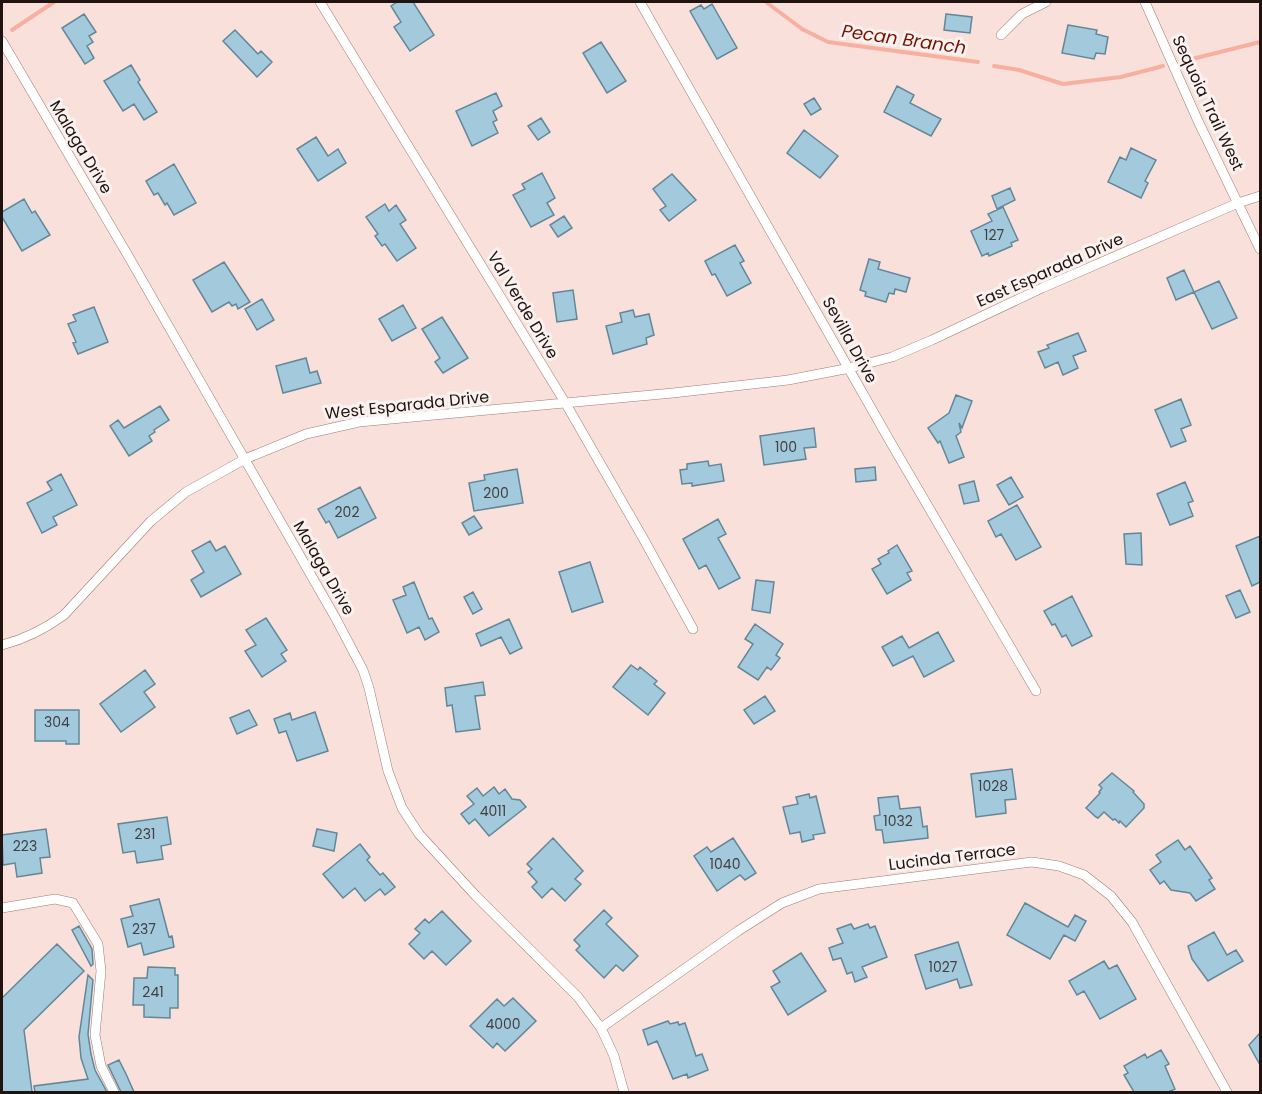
<svg xmlns="http://www.w3.org/2000/svg" width="1262" height="1094" viewBox="0 0 1262 1094" font-family="Poppins,sans-serif">
	<style>
		.lines { fill: none; stroke-linecap: round; stroke-linejoin: round }
		.stream { stroke: #f7b0a0; stroke-width: 4 }
		.building { fill: #a3c9dc; stroke: #628798; stroke-width: 1.5 }
		.street-casing { stroke: #a07b73; stroke-width: 10 }
		.street { stroke: #fff; stroke-width: 9 }
		.labels { text-anchor: middle; dominant-baseline: central; stroke-width: 6; stroke-linejoin: round; paint-order: stroke }
		.number-label { font-size: 14px; fill: #424043 }
		.street-label { font-size: 16px; fill: #211310; stroke: #faf2f0 }
		.water-label { font-size: 18px; font-style: italic; fill: #791100; stroke: #faf2f0 }
	</style>
	<rect width="100%" height="100%" fill="#f9e0db"/>
	<g class="lines">
		<path class="stream" d="M766,2L802,29L828,42L978,62
			M12,30L54,2
			M1184,61L1260,42
			M994,66L1019,70L1063,84L1121,77L1163,66"/>
	</g>
	<path class="building" d="M397,2H413L434,35L410,51L394,27L401,22L391,6Z
		M712,4L737,48L717,59L690,11L701,5L704,9Z
		M84,14L96,32L89,36L93,42L87,46L94,58L85,64L62,28Z
		M946,14L972,17L970,33L944,30Z
		M1068,25L1097,30L1096,34L1108,37L1105,54L1096,53L1094,59L1062,53Z
		M235,30L258,54L261,51L272,62L257,77L223,41Z
		M601,42L626,81L607,93L583,53Z
		M131,65L140,80L138,82L157,112L144,120L134,104L123,111L104,81Z
		M897,86L914,95L910,103L941,119L931,136L884,112Z
		M496,93L502,106L493,111L497,120L493,122L498,133L472,146L456,111Z
		M814,98L821,109L811,115L804,104Z
		M541,118L550,132L538,140L528,126Z
		M804,130L838,156L820,178L787,153Z
		M316,137L328,156L338,149L346,163L318,181L297,149Z
		M1131,148L1156,160L1145,181L1148,183L1141,198L1108,182L1120,157L1126,160Z
		M174,164L196,203L174,215L167,203L165,205L158,193L154,195L146,181Z
		M542,173L555,198L547,203L554,215L531,227L513,195L525,189L522,184Z
		M672,174L696,200L669,221L660,210L666,206L653,189Z
		M1010,188L1015,200L997,209L992,196Z
		M24,199L32,213L35,211L50,235L22,251L2,217V212Z
		M385,204L389,211L396,205L406,220L400,224L416,248L397,261L385,244L382,246L375,236L378,234L366,217Z
		M1003,207L1018,240L1011,243L1012,246L989,256L988,253L982,256L971,231L992,221L988,214Z
		M564,216L572,228L558,237L550,225Z
		M735,245L744,261L740,263L751,283L727,296L715,274L712,275L705,261Z
		M869,259L880,262L878,269L910,278L906,292L895,289L894,294L889,293L886,302L865,296L866,292L860,290Z
		M224,262L250,302L238,309L236,304L232,306L229,302L212,312L193,280Z
		M1184,270L1194,292L1176,300L1167,278Z
		M1219,281L1237,318L1212,329L1194,292Z
		M573,290L577,319L557,322L553,293Z
		M262,299L274,320L257,330L245,309Z
		M403,305L416,328L392,341L379,319Z
		M94,307L108,342L78,354L73,343L76,342L68,324L76,321L73,315Z
		M633,310L635,317L649,314L654,335L646,338L647,344L613,354L606,326L622,322L620,313Z
		M442,317L468,358L443,373L435,362L440,358L422,329Z
		M1078,333L1086,351L1073,356L1078,368L1063,375L1058,362L1045,368L1038,352L1049,348L1047,345Z
		M306,358L310,373L317,371L321,383L283,393L276,366Z
		M956,395L972,401L962,428L959,423L961,432L956,436L964,457L949,463L940,441L938,443L928,428L949,413Z
		M1181,399L1191,425L1181,429L1186,441L1171,447L1155,410Z
		M160,406L169,420L154,430L155,432L149,436L152,441L129,456L110,426L118,420L124,428Z
		M814,428L816,447L804,448L806,459L764,465L760,436Z
		M708,461L709,466L721,464L724,481L692,486V483L682,484L680,470L687,469V464Z
		M875,467L876,480L856,482L855,469Z
		M517,469L523,503L474,511L469,483L485,480L484,475Z
		M61,474L77,505L53,517L57,525L42,533L27,503L52,490L47,482Z
		M1011,477L1023,497L1009,505L997,485Z
		M974,481L979,501L964,504L959,485Z
		M1185,482L1193,501L1188,503L1193,516L1170,525L1157,494Z
		M360,487L376,518L338,538L329,521L326,523L318,509Z
		M1017,505L1041,547L1016,560L1001,534L996,537L988,521Z
		M474,516L482,528L469,535L462,523Z
		M718,519L726,534L718,538L740,578L719,589L706,565L699,569L683,539Z
		M1141,533L1142,565L1126,564L1124,534Z
		M1260,536V582L1252,586L1236,546Z
		M210,541L216,551L225,546L241,574L201,597L191,580L204,572L192,551Z
		M897,545L912,571L907,573L911,580L887,594L872,569L881,564L878,559L889,553L888,551Z
		M590,562L603,602L572,612L559,572Z
		M756,580L774,582L770,613L752,610Z
		M414,582L429,619L432,618L439,632L425,640L419,627L407,633L393,600L406,595L403,587Z
		M1240,590L1250,612L1236,618L1226,596Z
		M473,592L482,609L473,614L464,597Z
		M1072,596L1092,636L1072,646L1066,635L1062,637L1055,624L1052,625L1044,611Z
		M266,618L287,650L281,654L286,661L262,677L245,651L256,645L246,630Z
		M509,619L522,648L510,654L501,637L481,646L476,634Z
		M755,624L783,644L776,655L780,658L771,670L767,667L758,680L738,667L753,644L745,639Z
		M938,632L954,661L924,677L913,656L893,666L882,647L902,636L909,648Z
		M631,665L638,670L640,667L657,681L654,684L665,693L648,715L613,687Z
		M145,670L155,684L144,692L155,707L121,732L100,704Z
		M483,682L485,695L475,696L480,729L456,732L452,705L447,706L445,688Z
		M765,696L775,711L754,724L744,710Z
		M35,710H79V744H66V741H35Z
		M249,710L257,725L237,734L230,718Z
		M315,712L328,751L297,761L286,731L279,733L274,719L290,713L292,720Z
		M1012,769L1016,799L1005,800L1006,813L976,817L971,774Z
		M1112,773L1134,791L1133,792L1144,804V808L1126,827L1120,821L1119,823L1115,819L1113,820L1104,812L1098,818L1096,817L1086,808L1100,793L1099,792L1102,788L1099,785Z
		M494,787L499,794L505,789L512,799L520,800L526,807L489,836L475,819L469,824L461,814L474,804L467,796L477,788L483,796Z
		M809,794L810,798L816,796L825,833L813,835L814,839L802,842L800,832L790,834L783,807L798,804L796,797Z
		M898,796L900,809L920,807L923,827L927,826L928,838L884,843L882,830H876L874,816L880,815L878,798Z
		M167,817L171,844L161,846L163,859L137,863L135,851L123,853L118,824Z
		M46,829L50,857L40,858L42,873L17,877L15,863L3,865L2,835Z
		M317,829L337,833L334,851L313,846Z
		M553,838L583,871L575,879L581,884L565,901L552,888L542,898L532,887L537,882L528,872L532,869L527,864Z
		M733,838L756,873L745,880L740,875L717,891L694,856L707,847L711,852Z
		M1178,840L1185,850L1190,846L1212,878L1209,880L1215,889L1196,901L1190,893L1171,890L1164,881L1160,884L1150,870L1161,862L1156,855Z
		M360,844L370,857L367,860L380,875L383,873L395,887L385,895L380,889L365,901L355,888L343,898L323,874Z
		M159,899L169,937L172,936L174,947L144,955L141,943L128,947L121,919L133,916L130,906Z
		M1025,903L1068,927L1075,915L1086,921L1075,941L1064,935L1050,959L1007,935Z
		M604,910L612,918L606,924L638,956L623,971L616,965L604,978L576,950L580,946L574,940Z
		M442,911L471,941L446,965L432,951L424,959L409,944L420,933L415,929L425,919L429,923Z
		M851,924L854,929L868,924L870,928L875,926L887,957L862,967L867,977L855,982L852,972L847,974L841,958L833,960L829,948L843,943L837,929Z
		M79,926L92,949L93,964L91,966L72,930Z
		M1214,932L1227,955L1236,950L1243,961L1208,981L1192,959L1188,946Z
		M958,942L972,985L960,988L957,979L926,989L915,955Z
		M57,944L84,971L24,1030L32,1092H2V998Z
		M801,953L826,991L788,1015L771,987L780,982L773,971Z
		M1104,961L1109,969L1117,965L1136,999L1100,1019L1084,991L1077,995L1069,981Z
		M148,967L175,968V975H178V1008H170V1018L144,1017V1005H133L134,978H147Z
		M88,975L93,980L88,1034L91,1054L95,1070L107,1092H35L34,1086L88,1079L81,1058L79,1037Z
		M513,998L536,1021L505,1051L497,1043L493,1048L470,1026L497,999L504,1006Z
		M668,1021L670,1024L678,1022L679,1025L685,1023L696,1056L702,1054L708,1070L688,1078L687,1074L673,1079L657,1041L648,1045L643,1030Z
		M1260,1033V1065L1249,1045Z
		M1161,1050L1169,1064L1165,1066L1175,1089L1168,1092H1134L1124,1075L1128,1073L1124,1066L1145,1054L1147,1058Z
		M119,1060L126,1074L134,1092H121L108,1065Z"/>
	<g class="lines">
		<g class="street-casing">
			<path id="street" d="M320,2L566,404L643,538L693,629
				M640,2L891,443L1036,691
				M1145,2L1198,121L1260,249
				M1001,35L1022,14L1046,2
				M2,41L130,259L335,617L363,670L369,688L388,771L402,808L419,834L476,896L578,997L601,1028L614,1056L624,1092
				M2,645C25,639 45,629 64,615L151,521L186,492L245,459L306,434L359,422L673,393L788,380L850,368L892,357L932,340L1042,288L1238,203L1260,196
				M2,908L55,899L73,903L98,944L101,971L95,1035L101,1066L114,1092
				M601,1028L738,931L782,903L819,889L1032,862L1059,866L1084,875L1111,896L1132,922L1227,1092"/>
		</g>
		<use href="#street" class="street"/>
	</g>
	<g class="labels">
		<g class="number-label">
			<text x="994" y="235">127</text>
			<text x="786" y="447">100</text>
			<text x="496" y="493">200</text>
			<text x="347" y="512">202</text>
			<text x="57" y="722">304</text>
			<text x="993" y="786">1028</text>
			<text x="493" y="811">4011</text>
			<text x="898" y="821">1032</text>
			<text x="145" y="834">231</text>
			<text x="25" y="846">223</text>
			<text x="725" y="864">1040</text>
			<text x="144" y="929">237</text>
			<text x="943" y="967">1027</text>
			<text x="153" y="992">241</text>
			<text x="503" y="1024">4000</text>
		</g>
		<g class="street-label">
			<text transform="translate(1208 103) rotate(65)">Sequoia Trail West</text>
			<text transform="translate(81 147) rotate(59)">Malaga Drive</text>
			<text transform="translate(1050 270) rotate(-24)">East Esparada Drive</text>
			<text transform="translate(523 305) rotate(59)">Val Verde Drive</text>
			<text transform="translate(850 340) rotate(61)">Sevilla Drive</text>
			<text transform="translate(407 405) rotate(-6)">West Esparada Drive</text>
			<text transform="translate(324 568) rotate(60)">Malaga Drive</text>
			<text transform="translate(952 857) rotate(-7)">Lucinda Terrace</text>
		</g>
		<g class="water-label">
			<text transform="translate(904 39) rotate(8)">Pecan Branch</text>
		</g>
	</g>
	<rect width="1262" height="1094" fill="none" stroke="#211310" stroke-width="6"/>
</svg>
